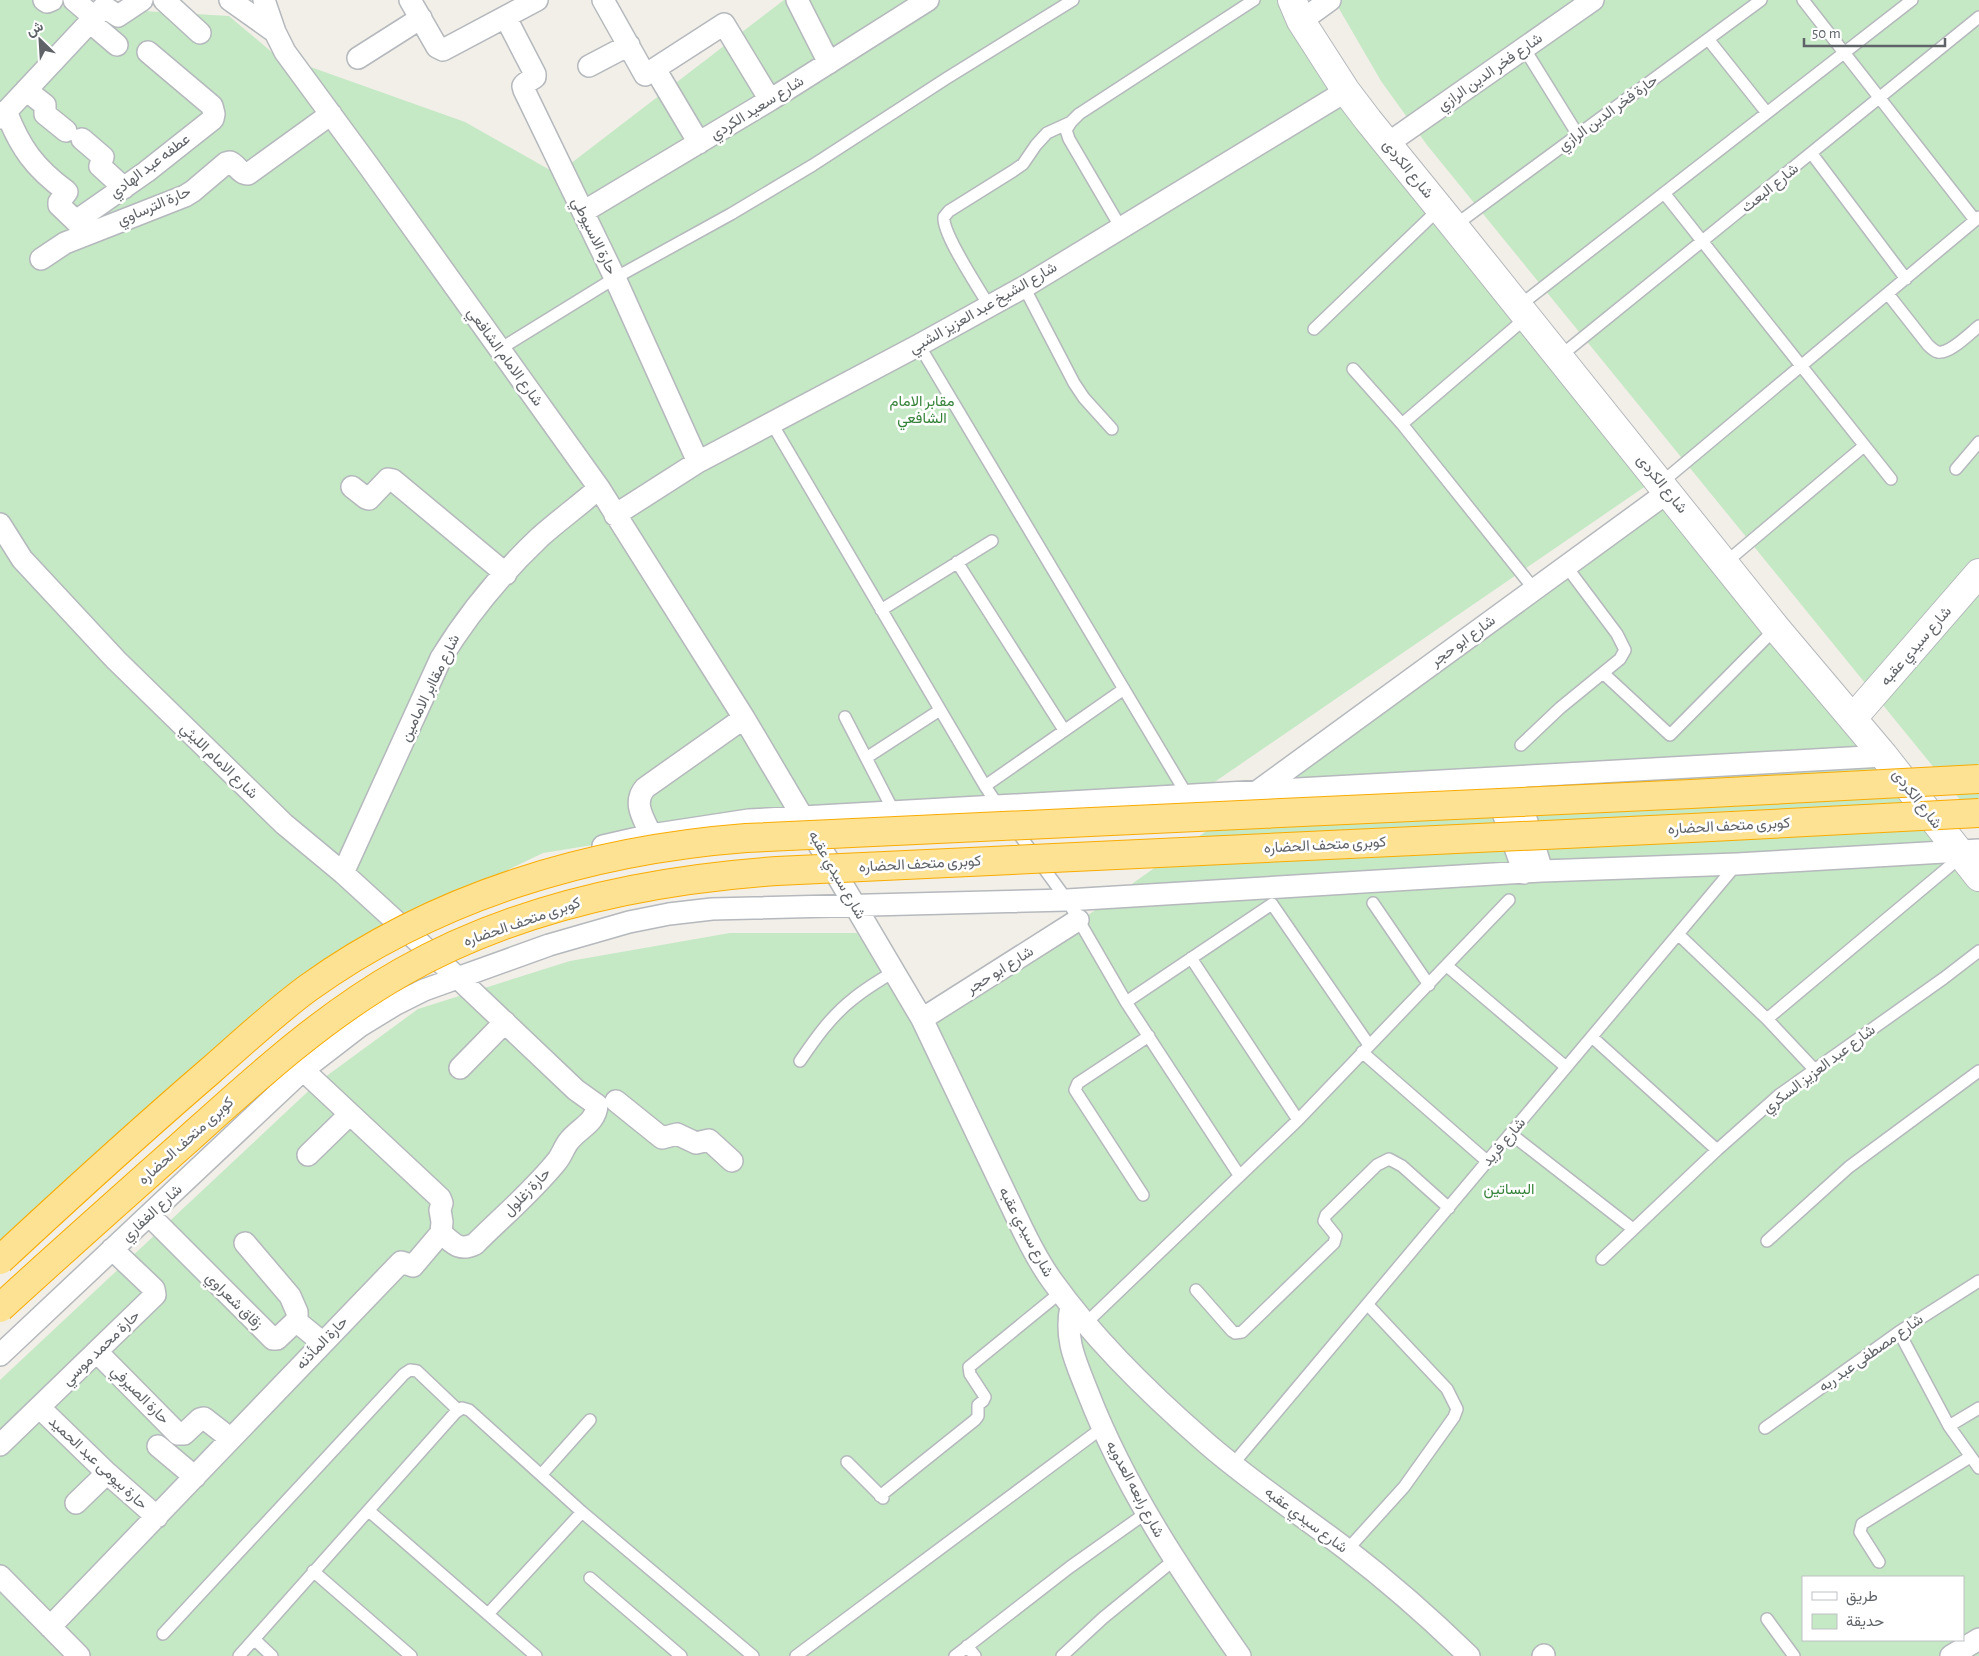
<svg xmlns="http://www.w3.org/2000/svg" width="1979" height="1656" viewBox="0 0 1979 1656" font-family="'Alegreya Sans',Vazirmatn,sans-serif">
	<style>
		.green { fill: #c5e8c5; fill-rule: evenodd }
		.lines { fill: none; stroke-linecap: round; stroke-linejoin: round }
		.service-casing { stroke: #b5b8bc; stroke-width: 14 }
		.minor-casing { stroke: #b5b8bc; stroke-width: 24 }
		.tertiary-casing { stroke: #b5b8bc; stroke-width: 30 }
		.service { stroke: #fff; stroke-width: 11 }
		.minor { stroke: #fff; stroke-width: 21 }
		.tertiary { stroke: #fff; stroke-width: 28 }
		.motorway-bridge-casing { stroke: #f9ab00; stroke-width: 30; stroke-linecap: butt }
		.motorway-bridge { stroke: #fde293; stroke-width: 28 }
		.labels { text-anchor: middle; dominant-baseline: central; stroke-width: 5; stroke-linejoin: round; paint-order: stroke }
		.street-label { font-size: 15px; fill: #5f6368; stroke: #fff }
		.park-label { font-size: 15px; fill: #348238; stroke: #fff }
	</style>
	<rect width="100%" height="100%" fill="#f1efe8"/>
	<path class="green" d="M0,0H36L41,5L229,16L274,54L465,122L557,174L784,0H1289L1653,481L1181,805L882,821L816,805L667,833L543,853L421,911L0,1242Z
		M1334,0H1979V823L1427,145L1381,81Z
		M1671,501L1979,891V1656H0V1380L317,1083L418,1009L570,961L730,933H857L922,1033ZM1803,1577H1963V1640H1803Z"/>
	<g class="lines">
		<g class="service-casing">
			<path id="service" d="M1803,0L1975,220
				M1708,39L1767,113
				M1524,48L1578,135
				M1812,154L1906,279
				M1664,193L1891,479
				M1454,226L1761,0
				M1121,228L1069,139L1066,130L1071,122L1079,114L1254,0
				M1024,287L1074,383L1084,398L1112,429
				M1888,294L1928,345C1931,348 1934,351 1938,352C1950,354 1970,333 1979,326
				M989,306C979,288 942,234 944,217L949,211L1013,171L1023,164L1036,145L1047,133L1071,122
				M1519,306L1912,0
				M1314,329L1440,208
				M919,345L1187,795
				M500,349L615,278L731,214L813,165L947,78L1073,0
				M1559,357L1979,17
				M1353,369L1402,424L1534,589
				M771,422L985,786L999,807
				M1402,424L1527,317
				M1956,469L1979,442
				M1661,483L1979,217
				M957,562L1064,730
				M1725,563L1864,446
				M881,610L992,541
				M1603,673L1670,735L1776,628
				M845,717L894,812
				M1521,745L1560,708L1620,659L1625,650L1617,634L1566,566
				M866,758L940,710
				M985,786L1124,689
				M1013,826L1067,900L1126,1002L1239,1175
				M1373,903L1429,985
				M1678,934L1767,1019L1814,1069
				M1191,958L1298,1120
				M1447,966L1566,1067
				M1126,1002L1272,904L1369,1045
				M1767,1019L1963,855
				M1592,1037L1717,1150
				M1362,1052L1488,1162
				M800,1061C815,1039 831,1016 853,999C866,988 880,980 895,971
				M1511,1134L1633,1229
				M1143,1195L1075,1090L1078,1083L1149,1036
				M1767,1241L1849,1167L1979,1071
				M1602,1259L1717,1150L1779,1095L1944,978L1979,951
				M1196,1290L1232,1331L1235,1333L1242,1332L1334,1243L1336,1236L1324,1221L1326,1215L1377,1165L1389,1159L1402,1166L1449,1208
				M1086,1323L1298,1120L1509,900
				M1899,1332L1949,1426L1979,1468
				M1949,1426L1979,1408
				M1765,1428L1899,1332L1979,1281
				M847,1462L883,1498
				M1233,1464L1736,865
				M541,1475L590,1420
				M880,1496L975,1420L978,1416V1405L983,1401L985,1397L970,1374L969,1367L1061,1292
				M369,1511L536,1656
				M1347,1550L1404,1487L1454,1417L1457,1409L1447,1389L1368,1305
				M1879,1562L1860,1532L1862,1524L1970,1457
				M313,1571L411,1656
				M590,1578L681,1656
				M488,1614L582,1512
				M1767,1619L1794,1656
				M163,1634L404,1374L410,1370L417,1371L458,1410
				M254,1639L272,1656
				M967,1646L975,1656
				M239,1656L455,1413L462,1408L469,1410L582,1512L753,1656
				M796,1656L1102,1428
				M955,1656L1070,1567L1146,1513
				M1062,1656L1103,1618L1174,1560"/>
		</g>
		<g class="minor-casing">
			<path id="minor" d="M44,0L47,2L52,0
				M74,0L95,18
				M164,0L200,33
				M230,0L275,32
				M264,0L275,32L285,52L368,165L599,488L744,718L922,1019L1019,1222C1029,1243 1039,1263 1053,1282C1094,1339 1150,1394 1204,1441C1248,1480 1299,1513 1346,1549C1389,1582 1430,1618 1469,1656
				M410,0L437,47L443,50L537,0
				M603,0L645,75L724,24L770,100
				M797,0L829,63
				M506,18L535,74V77C531,81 526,81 523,86L524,90L615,278L698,462
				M1301,21L1330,0
				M90,22L117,45
				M358,58L421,18
				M589,66L629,45
				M655,69L699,143
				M26,90L45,105V114L66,131
				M6,111C20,148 35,168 66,191L67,192L59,202V205L85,230
				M0,118L103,8H106L118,16L142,0
				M82,139L103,157L100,166L124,188
				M1387,144L1593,0
				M583,212L770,100L928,0
				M76,221L146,172L213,119L214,114L212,106L148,52
				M41,259L65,243L185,196L193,191L226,163L230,162C237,165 240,174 248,174L331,114
				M352,487L366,498L369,499L388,479L393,480L506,574
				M615,515L698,462L919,345L1024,287L1346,91
				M0,524L22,559L116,660L284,824L343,873L458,978L576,1090L597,1105C596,1123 579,1128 569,1141C564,1147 562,1155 557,1161C533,1191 502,1217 475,1244C459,1252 453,1243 441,1233
				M1517,789L1542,871
				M1495,790L1524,873
				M1258,791L1668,492
				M651,835C644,819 632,803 645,788L744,718
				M603,846L651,835L749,820L1884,756
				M343,873L441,658C468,614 503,572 540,537C559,520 580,505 599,488
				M922,1019L1078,920
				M460,1068L505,1022
				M616,1101L662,1138L677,1134L696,1143L709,1140L732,1161
				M308,1155L350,1114
				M150,1216L273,1339H277L296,1321L323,1343
				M245,1243L290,1296L297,1312V1321
				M1071,1306C1064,1340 1076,1362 1088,1393C1125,1488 1182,1573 1240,1656
				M97,1352L178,1434H184L200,1419L204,1418L231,1439
				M0,1355L303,1070L360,1026L396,1004L424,990L549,945L629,922L669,914L712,909L1067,900L1542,871L1737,864L1979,850
				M40,1408L107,1473L157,1517
				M0,1445L155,1295L154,1289L112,1249
				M158,1446L195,1477
				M76,1503L107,1473
				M0,1576L79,1656
				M50,1627L401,1262L413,1266L441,1233L442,1222L440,1210L442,1203L440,1198L303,1070
				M1543,1656L1544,1655
				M1951,1656L1979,1639"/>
		</g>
		<g class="tertiary-casing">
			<path id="tertiary" d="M1292,0L1301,21L1346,91L1368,120L1454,226L1776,628L1884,756L1979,877
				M1853,718L1979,573"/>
		</g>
		<use href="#service" class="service"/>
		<use href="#minor" class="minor"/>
		<use href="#tertiary" class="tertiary"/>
		<g class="motorway-bridge-casing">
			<path id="motorway-bridge" d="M0,1260C69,1196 139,1132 210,1071C242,1043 274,1013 308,988C436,896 590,850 746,838L1691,794L1979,779
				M0,1308C61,1252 123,1197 185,1142C254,1080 321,1018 402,972C516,907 647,880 777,871L1692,828L1979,813"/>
		</g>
		<use href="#motorway-bridge" class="motorway-bridge"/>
	</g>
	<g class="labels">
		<g class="street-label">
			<text transform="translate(1490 72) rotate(-35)">شارع فخر الدين الرازي</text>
			<text transform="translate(757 108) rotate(-32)">شارع سعيد الكردي</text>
			<text transform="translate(1608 113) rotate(-36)">حارة فخر الدين الرازي</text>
			<text transform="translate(150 166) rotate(-37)">عطفه عبد الهادي</text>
			<text transform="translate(1408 169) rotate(51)">شارع الكردى</text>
			<text transform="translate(1770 188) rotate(-39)">شارع البعث</text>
			<text transform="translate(154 206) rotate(-23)">حارة الترساوي</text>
			<text transform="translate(594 236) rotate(64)">حارة الاسيوطي</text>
			<text transform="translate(983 308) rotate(-30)">شارع الشيخ عبد العزيز الشبي</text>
			<text transform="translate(505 357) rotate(54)">شارع الامام الشافعي</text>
			<text transform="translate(1662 484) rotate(51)">شارع الكردى</text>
			<text transform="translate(1463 641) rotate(-36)">شارع ابو حجر</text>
			<text transform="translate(1916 646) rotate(-49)">شارع سيدي عقبه</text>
			<text transform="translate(430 688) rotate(-64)">شارع مقاابر الامامين</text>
			<text transform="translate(219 761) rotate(44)">شارع الامام الليثي</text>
			<text transform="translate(1917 799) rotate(52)">شارع الكردى</text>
			<text transform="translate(1729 826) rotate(-3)">كوبرى متحف الحضاره</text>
			<text transform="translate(1325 845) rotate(-3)">كوبرى متحف الحضاره</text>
			<text transform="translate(920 864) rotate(-3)">كوبرى متحف الحضاره</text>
			<text transform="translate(837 875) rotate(60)">شارع سيدي عقبه</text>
			<text transform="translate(522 922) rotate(-19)">كوبرى متحف الحضاره</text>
			<text transform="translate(1000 970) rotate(-32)">شارع ابو حجر</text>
			<text transform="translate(1819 1069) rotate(-37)">شارع عبد العزيز السكري</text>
			<text transform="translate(186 1141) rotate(-42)">كوبرى متحف الحضاره</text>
			<text transform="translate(1504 1142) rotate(-50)">شارع فريد</text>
			<text transform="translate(527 1192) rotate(-46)">حارة زغلول</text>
			<text transform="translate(152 1213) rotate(-43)">شارع الغفاري</text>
			<text transform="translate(1026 1232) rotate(62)">شارع سيدي عقبه</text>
			<text transform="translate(234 1301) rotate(45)">زقاق شعراوي</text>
			<text transform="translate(322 1343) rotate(-46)">حارة المأذنه</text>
			<text transform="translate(101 1348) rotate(-44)">حارة محمد موسي</text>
			<text transform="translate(1871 1353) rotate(-35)">شارع مصطفى عبد ربه</text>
			<text transform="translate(140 1395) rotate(45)">حارة الصيرفي</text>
			<text transform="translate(98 1463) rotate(43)">حارة بيومى عبد الحميد</text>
			<text transform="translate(1135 1489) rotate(62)">شارع رابعه العدويه</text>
			<text transform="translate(1306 1520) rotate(37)">شارع سيدي عقبه</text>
		</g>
		<g class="park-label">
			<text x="922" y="401">مقابر الامام<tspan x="922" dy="17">الشافعي</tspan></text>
			<text x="1509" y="1189">البساتين</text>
		</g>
	</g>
	<rect x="1802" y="1576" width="162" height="65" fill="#ffffff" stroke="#bfc1c3"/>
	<rect x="1812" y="1592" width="25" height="8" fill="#ffffff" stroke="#bfc1c3"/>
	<text x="1846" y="1601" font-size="15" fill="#5f6368">طريق</text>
	<rect x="1812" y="1614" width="25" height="15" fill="#c5e8c5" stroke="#bfc1c3"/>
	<text x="1846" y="1626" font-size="15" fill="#5f6368">حديقة</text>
	<g transform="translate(40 40) rotate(335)" stroke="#ffffff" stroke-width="4" paint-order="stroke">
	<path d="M0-4L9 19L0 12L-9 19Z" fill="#5f6368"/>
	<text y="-8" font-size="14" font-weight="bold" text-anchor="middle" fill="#5f6368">ش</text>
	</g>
	<path d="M1804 38v8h141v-8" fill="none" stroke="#5f6368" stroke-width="2.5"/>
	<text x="1812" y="38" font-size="15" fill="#5f6368" stroke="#ffffff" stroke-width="4" paint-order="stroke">50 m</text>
</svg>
